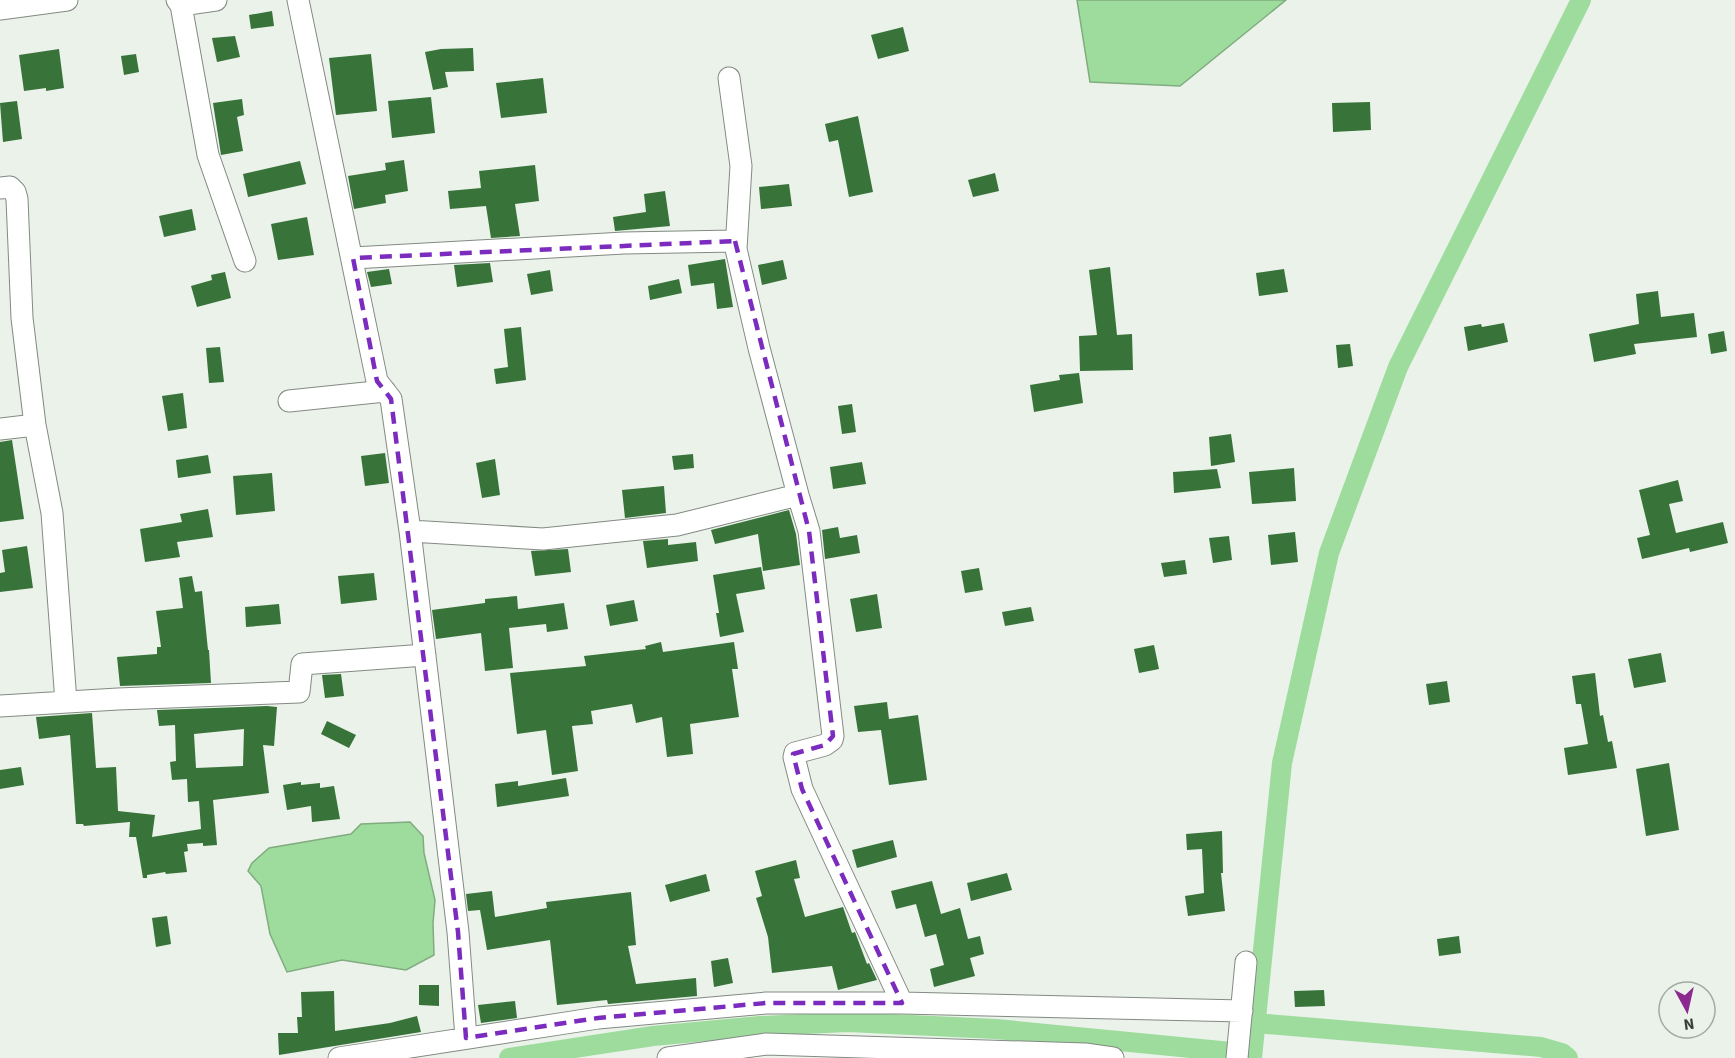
<svg xmlns="http://www.w3.org/2000/svg" width="1735" height="1058" viewBox="0 0 1735 1058" font-family="'Source Sans 3',sans-serif">
	<style>
		.water { fill: #9edc9d; stroke: #80ac7f; stroke-width: 1.5 }
		.lines { fill: none; stroke-linecap: round; stroke-linejoin: round }
		.canal { stroke: #9edc9d; stroke-width: 20 }
		.building { fill: #38733a; fill-rule: evenodd }
		.street-casing { stroke: #828a82; stroke-width: 23 }
		.street { stroke: #fff; stroke-width: 21 }
		.marked { fill: none; stroke: #7b2cbf; stroke-width: 4.5; stroke-dasharray: 12 8; stroke-linejoin: round }
	</style>
	<rect width="100%" height="100%" fill="#eaf2ea"/>
	<path class="water" d="M1077,0H1286L1180,86L1090,82Z
		M410,822L423,836L424,853L435,900L433,923L434,955L406,970L342,960L287,972L270,934L261,886L248,871L252,863L269,848L351,834L361,824Z"/>
	<g class="lines">
		<path class="canal" d="M1256,1023L1541,1047L1562,1053L1568,1058
			M509,1058L653,1036L760,1026L848,1022L996,1029L1252,1054
			M1252,1058L1282,763L1329,553L1398,367L1581,0"/>
	</g>
	<path class="building" d="M272,11L274,26L251,29L249,15Z
		M903,27L909,51L878,59L871,35Z
		M235,36L240,57L217,62L212,38Z
		M473,48L474,71L445,72L448,87L433,90L425,52L441,49Z
		M59,49L64,88L46,91V88L24,91L19,55Z
		M136,54L139,72L124,75L121,56Z
		M371,54L377,111L336,115L329,58Z
		M543,78L547,113L501,118L496,83Z
		M431,97L435,133L392,138L388,101Z
		M242,99L244,115L237,117L243,151L221,155L213,103Z
		M17,101L22,139L3,142L0,103Z
		M1370,102L1371,130L1333,132L1332,103Z
		M858,116L873,192L849,197L838,140L829,142L825,124Z
		M404,160L408,191L385,195L386,203L354,209L348,176L386,170L385,163Z
		M300,161L306,184L248,197L243,174Z
		M535,165L539,201L515,204L520,236L491,238L486,206L450,209L448,191L481,188L479,171Z
		M995,173L999,191L973,197L968,180Z
		M789,184L792,206L761,209L759,187Z
		M665,191L670,226L615,231L613,217L646,212L644,194Z
		M192,209L196,230L164,237L159,216Z
		M307,217L314,255L278,260L271,224Z
		M725,259L733,307L717,309L714,283L691,286L688,265Z
		M783,260L787,279L762,285L758,265Z
		M490,263L493,282L457,287L454,265Z
		M1110,267L1117,335L1132,334L1133,370L1080,371L1079,336L1097,335L1089,270Z
		M389,269L392,284L371,287L367,272Z
		M1284,269L1288,292L1259,296L1256,273Z
		M550,270L553,291L531,295L527,274Z
		M225,272L231,298L197,307L191,286L212,280L211,275Z
		M679,279L682,293L650,300L648,286Z
		M1658,291L1661,317L1694,313L1697,337L1634,344L1636,354L1594,362L1589,334L1639,324L1636,294Z
		M1504,323L1508,342L1468,351L1464,327L1481,324L1482,327Z
		M521,327L526,380L496,384L494,369L508,367L504,329Z
		M1724,331L1727,351L1711,354L1708,334Z
		M1350,344L1353,366L1338,368L1336,345Z
		M220,347L224,382L209,383L206,348Z
		M1079,373L1083,403L1034,412L1030,385L1060,380L1059,375Z
		M183,393L187,428L168,431L162,396Z
		M852,404L856,432L842,434L838,406Z
		M1231,434L1235,462L1211,466L1209,437Z
		M12,440L24,519L0,522V442Z
		M385,453L389,483L365,486L361,456Z
		M693,454L694,468L674,470L672,456Z
		M208,455L211,473L178,478L176,460Z
		M495,459L500,495L482,498L476,463Z
		M862,462L866,484L833,489L830,467Z
		M1294,468L1296,501L1252,504L1249,472Z
		M1217,469L1221,488L1174,493L1173,472Z
		M272,473L275,511L236,515L233,476Z
		M1678,480L1683,501L1669,504L1676,533L1723,522L1728,543L1690,552L1689,548L1642,559L1637,538L1650,535L1639,490Z
		M664,486L666,513L625,518L622,490Z
		M208,509L213,537L177,542L180,557L145,562L140,529L182,522L180,514Z
		M789,510L796,534L800,565L763,571L758,534L715,544L711,530Z
		M838,527L840,538L857,535L860,553L825,559L822,530Z
		M1295,532L1298,562L1271,565L1268,535Z
		M1229,536L1232,560L1213,563L1209,538Z
		M668,539V545L696,542L698,561L647,568L643,541Z
		M27,546L33,588L0,592V573L5,572L2,550Z
		M568,549L571,572L535,576L531,551Z
		M1185,560L1187,574L1164,577L1161,563Z
		M761,567L765,589L736,594L744,632L720,637L716,613H719L713,575Z
		M979,568L983,590L965,593L961,571Z
		M374,573L377,600L341,604L338,576Z
		M192,576L195,592L202,591L208,650H209L211,683L120,686L117,657L157,654V647H161L156,611L183,608L179,578Z
		M877,594L882,628L856,632L850,599Z
		M517,596L518,609L564,603L568,629L547,632L546,624L509,628L513,668L485,671L481,633L436,639L432,610L485,603V599Z
		M634,600L638,621L610,626L606,605Z
		M279,604L281,624L246,627L245,607Z
		M1031,607L1034,621L1005,626L1002,612Z
		M661,642L663,652L734,642L738,669H732L739,717L690,724L693,754L667,757L662,717L636,723L632,704L591,711L593,724L572,726L578,771L552,775L546,730L517,734L510,673L586,666L584,656L646,649L645,646Z
		M1154,645L1159,669L1139,673L1134,649Z
		M1661,653L1666,682L1634,688L1628,659Z
		M1595,673L1600,716L1603,715L1608,742L1612,741L1617,768L1568,775L1564,748L1588,744L1581,704H1576L1572,676Z
		M341,674L344,696L325,698L322,675Z
		M1447,681L1450,702L1429,705L1426,684Z
		M887,702L889,719L918,715L927,780L889,785L881,730L858,732L854,706Z
		M267,706L277,707L274,746L263,745L269,793L213,800L217,845L203,846V843L187,844L188,851L184,852L187,872L166,874L165,872L147,875V878H143L136,837H129L130,822L84,826L83,824H76L70,735L39,739L36,717L92,713L96,768L116,767L118,811L155,815L152,837L201,829L199,801L188,802L187,779L172,780L170,762L176,761L175,725L159,726L157,710ZM244,729L243,766L196,768L194,734Z
		M327,721L356,735L349,748L321,734Z
		M1669,763L1679,830L1646,836L1636,769Z
		M21,767L24,785L0,789V770Z
		M566,778L569,796L497,807L495,784L518,781V786Z
		M301,782V785L320,783V788L334,786L340,819L312,822L311,806L287,810L283,785Z
		M1222,831L1223,873H1221L1225,911L1188,916L1185,896L1204,893L1202,849L1187,850L1186,834Z
		M893,840L897,857L857,868L852,850Z
		M796,860L800,878L794,879L805,917L843,907L852,933L855,932L867,964L869,963L877,980L838,990L832,966L772,973L768,937L756,898L762,896L755,871Z
		M1007,873L1012,890L971,901L967,883Z
		M706,874L710,891L670,902L665,885Z
		M932,881L941,914L960,908L968,939L980,936L984,954L970,958L975,976L934,987L930,969L944,965L936,934L925,937L916,904L896,909L891,891Z
		M492,891L495,917L547,908L546,902L631,892L636,945L628,946L636,984L696,978L697,996L608,1004L607,1000L557,1005L550,940L487,950L480,910L468,911L466,894Z
		M167,916L171,944L156,947L152,918Z
		M1459,936L1461,953L1439,956L1437,939Z
		M728,958L733,983L714,987L711,961Z
		M419,985H439V1006L419,1005Z
		M1324,990L1325,1006L1295,1007L1294,991Z
		M334,991L335,1031L390,1023L417,1016L421,1032L279,1055L278,1033H298L297,1017H302L301,992Z
		M515,1001L517,1018L481,1023L478,1005Z"/>
	<g class="lines">
		<g class="street-casing">
			<path id="street" d="M177,0L181,5L216,0
				M298,0L377,381L391,399L410,531L458,932L466,1038
				M181,5L208,155L245,261
				M0,9L67,0
				M729,78L741,166L736,249L759,348L798,495L809,531L833,736L832,740L825,745L795,753L794,757L802,789L902,1003
				M0,188L10,187L15,192L17,199L22,318L35,425L52,513L66,702
				M353,258L624,243L735,241
				M289,401L385,391
				M0,429L35,425
				M410,531L543,539L677,525L798,495
				M0,706L118,699L299,692L302,664L425,655
				M339,1058L598,1018L766,1003H902L1242,1011
				M668,1058L766,1044L1085,1054L1113,1058
				M1237,1058L1246,962"/>
		</g>
		<use href="#street" class="street"/>
	</g>
	<path class="marked" d="M735,241L809,531L833,736L825,745L793,754L802,789L902,1003H766L598,1018L466,1038L458,932L391,399L377,381L353,258Z"/>
	<g transform="translate(1687 1010) rotate(172)"><circle r="28" fill="#eaf2ea" stroke="#a3aaa3" stroke-width="1.5"/>
	<path d="M0-4.5L10 22L0 15L-10 22Z" fill="#8b2991"/>
	<text y="-9" font-size="16" font-weight="bold" text-anchor="middle" fill="#393d39">N</text>
	</g>
</svg>
